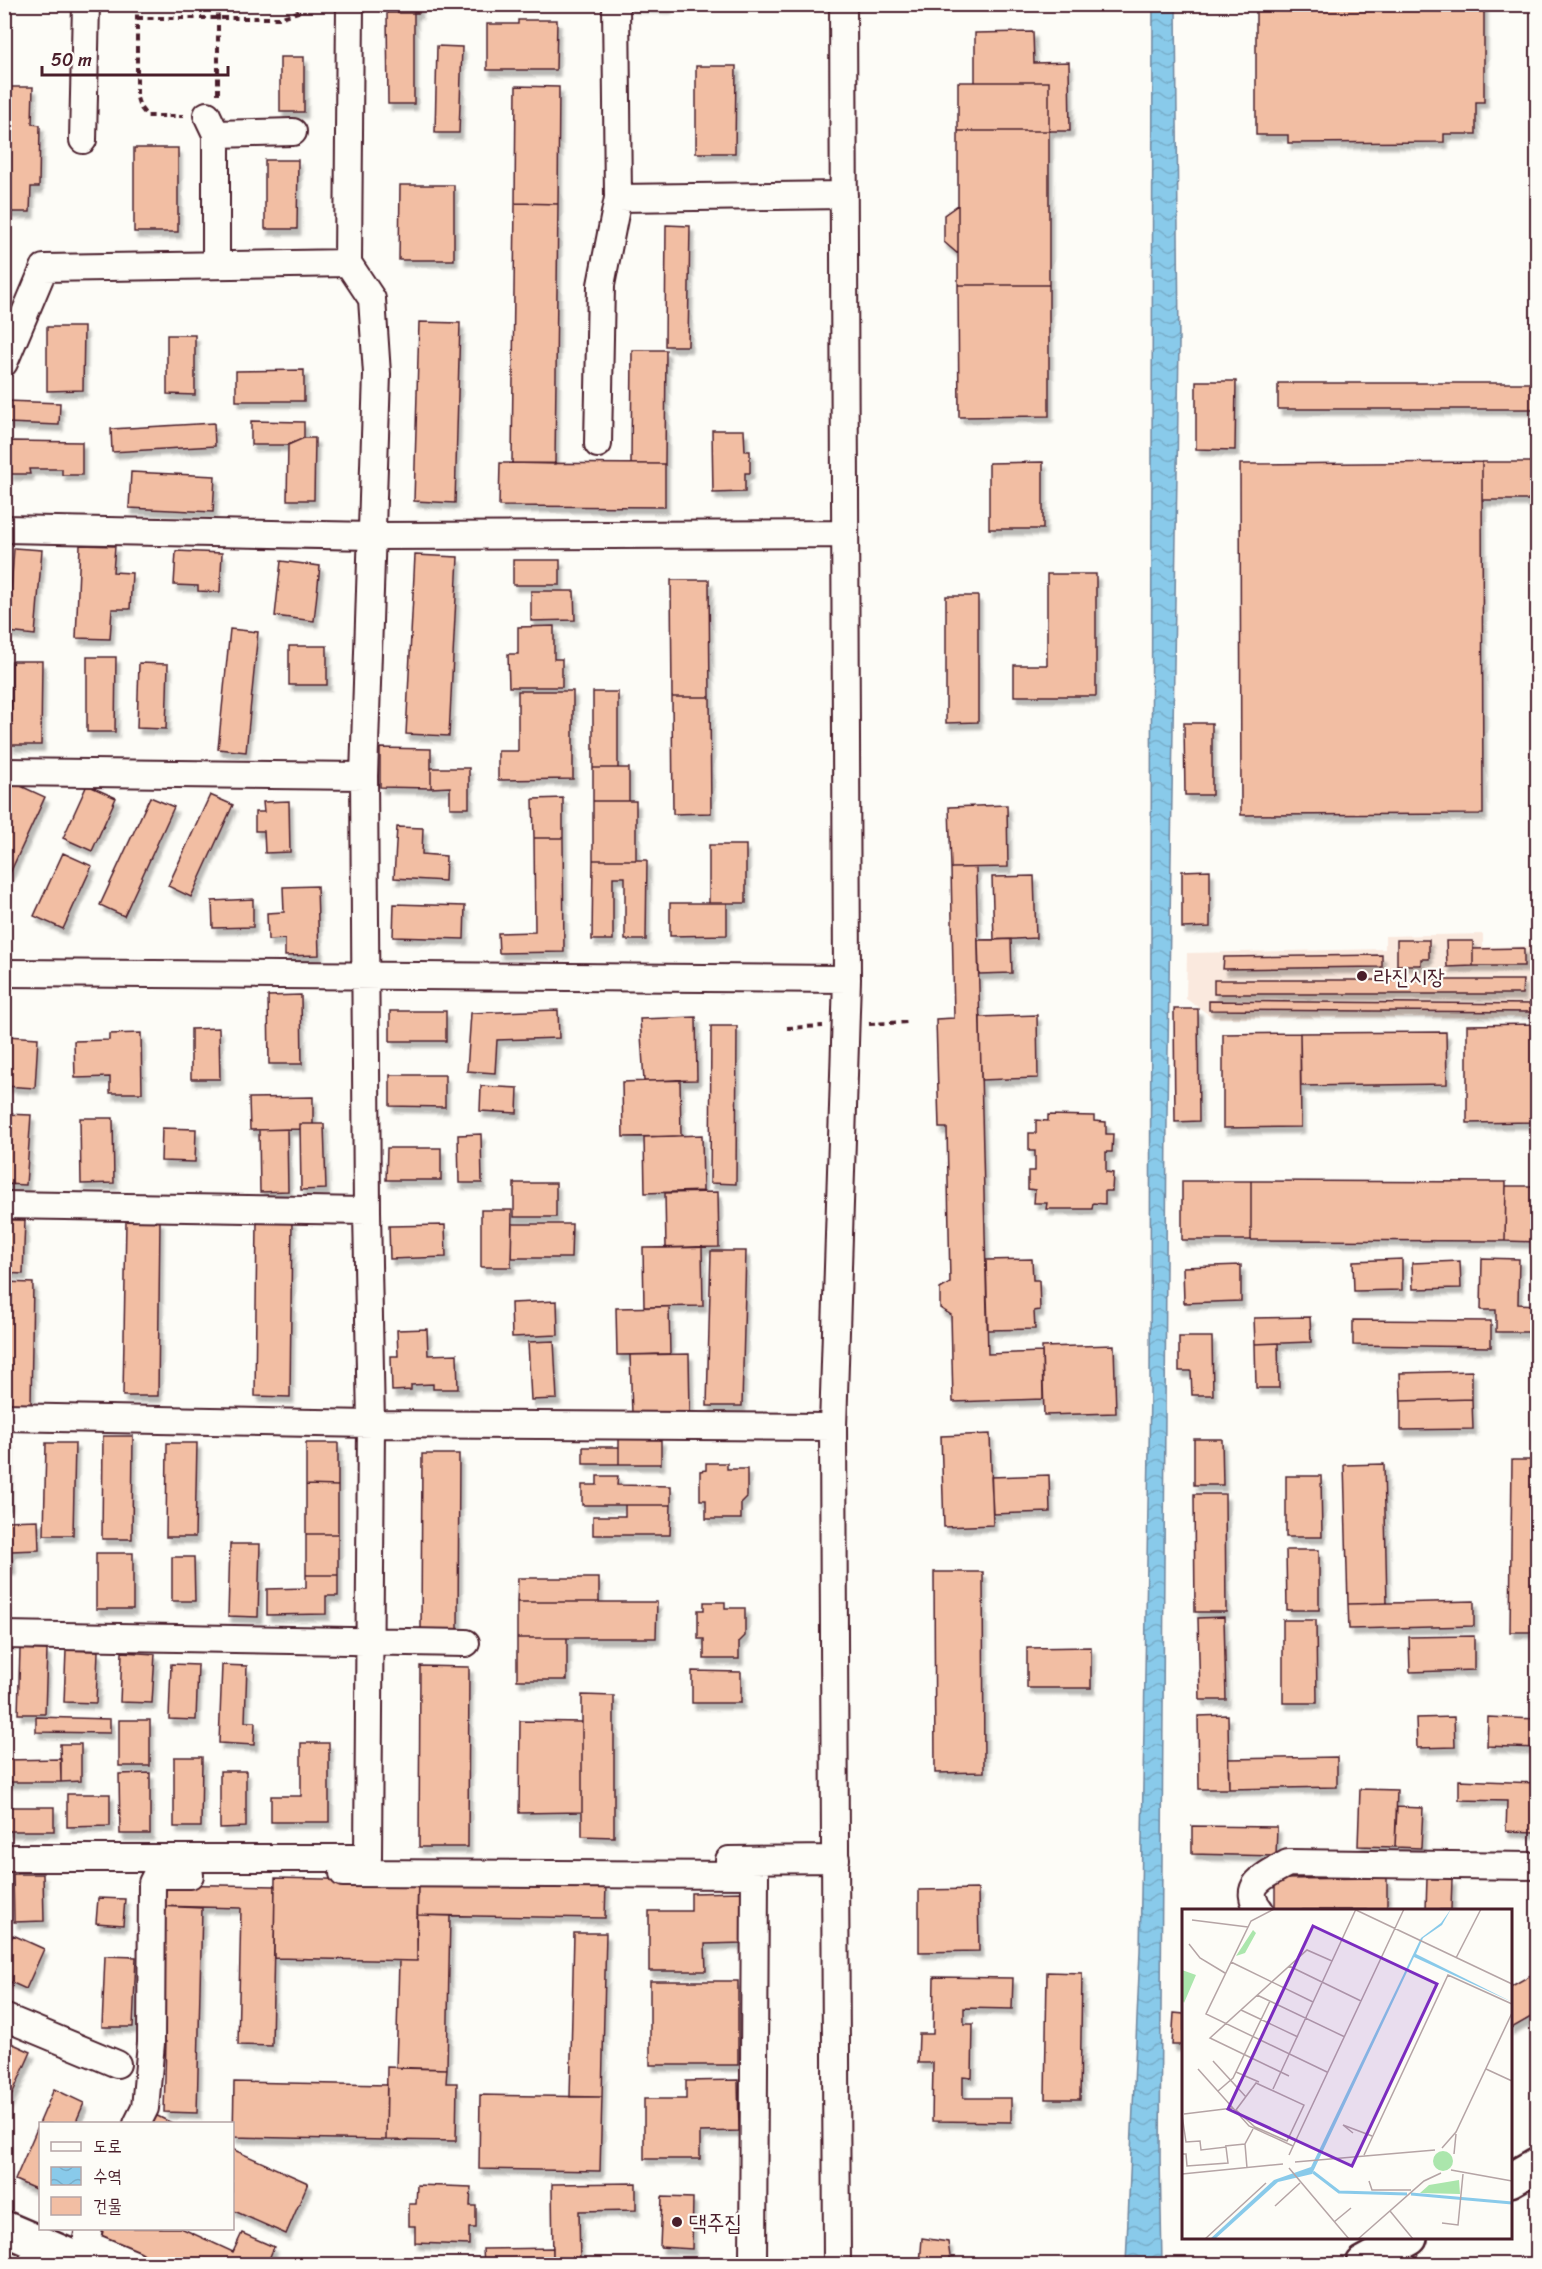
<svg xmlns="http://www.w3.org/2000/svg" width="1542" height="2269" viewBox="0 0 1542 2269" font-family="Sriracha,'Poor Story',sans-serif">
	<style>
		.built { fill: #fae9de }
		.water { fill: url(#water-waves); stroke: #70869e; stroke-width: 1.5 }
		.building { fill: #f2bea3; stroke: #4a1f2b; stroke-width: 1.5; filter: url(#shadow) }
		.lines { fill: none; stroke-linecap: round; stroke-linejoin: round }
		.minor-casing { stroke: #4a1f2b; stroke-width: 30 }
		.major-casing { stroke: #4a1f2b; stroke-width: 38 }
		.path { stroke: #4a1f2b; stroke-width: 4; stroke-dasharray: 6 4.5; stroke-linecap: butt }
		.minor { stroke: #fdfcf7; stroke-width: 26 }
		.major { stroke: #fdfcf7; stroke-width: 33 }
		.poi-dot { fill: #4a1f2b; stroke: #fdfcf7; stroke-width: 2 }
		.labels { text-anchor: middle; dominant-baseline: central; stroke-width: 4.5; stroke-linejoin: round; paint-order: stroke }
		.poi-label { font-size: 22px; fill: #4a1f2b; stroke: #fdfcf7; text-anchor: start }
		.inset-river { fill: none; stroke: #89caea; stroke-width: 3 }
		.inset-road { fill: none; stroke: #b5a4a5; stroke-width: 1.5 }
		.view { fill: #7b2cbf; fill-opacity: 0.15; stroke: #7b2cbf; stroke-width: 3 }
		.inset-edge { fill: none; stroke: #4a1f2b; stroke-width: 3 }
	</style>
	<defs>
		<pattern id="water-waves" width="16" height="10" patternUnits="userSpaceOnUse" patternTransform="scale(1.5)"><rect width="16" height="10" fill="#89caea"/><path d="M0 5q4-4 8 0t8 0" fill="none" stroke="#78adc9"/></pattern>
		<filter id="shadow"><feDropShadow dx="3.5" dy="6" stdDeviation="1.5" flood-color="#0004"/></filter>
	</defs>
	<rect width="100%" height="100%" fill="#fdfcf7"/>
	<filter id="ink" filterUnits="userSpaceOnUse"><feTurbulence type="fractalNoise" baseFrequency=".0167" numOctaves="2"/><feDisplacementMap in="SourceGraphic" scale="12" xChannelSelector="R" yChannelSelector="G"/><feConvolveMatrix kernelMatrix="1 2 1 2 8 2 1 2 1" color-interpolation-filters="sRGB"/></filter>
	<g filter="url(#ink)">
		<path class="built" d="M1483,934V947L1537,946V1017L1214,1018L1186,999L1187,953L1385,949V936Z"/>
		<path class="water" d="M1176,5L1179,344L1167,1113L1160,2158L1162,2264H1126L1140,1951L1150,1394L1153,5Z"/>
		<path class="building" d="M387,4H419V13H387Z
			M631,4H668V7L631,6Z
			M1256,4H1484V102H1476V134H1444V142L1288,143V135H1256Z
			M387,13H414V104H388Z
			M518,20H557L556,70H487V24H518Z
			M1033,32L1034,63L1069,62L1070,131H1049V82H975V33Z
			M437,46L462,47L459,133H435Z
			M280,57H304V112H280Z
			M696,66H736L735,153H696Z
			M958,82H1049V131H958Z
			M516,86L559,87L558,204L515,203Z
			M4,87H33L32,124L40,125L39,187H31L30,212H4Z
			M958,131H1049V285H958Z
			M134,148H178V232H134Z
			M265,160H298L297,229H265Z
			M400,185H454V260H399Z
			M515,203L558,204L555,464L512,463Z
			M958,205V254L944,242V215Z
			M666,225L690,226L688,346H665Z
			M958,285H1049V416L959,417Z
			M419,322L460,323L455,503L414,501Z
			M47,327H84L83,390L47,391Z
			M167,335H195V395L167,394Z
			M632,350H666L665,464H631Z
			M304,370V401H236V371Z
			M1196,381H1236L1235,450L1196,449Z
			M1278,383H1538V409H1278Z
			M6,401L60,403L59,425L6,423Z
			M251,421L304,422V438L288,445H251Z
			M214,423L215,446L112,452L111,429Z
			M712,430H744L745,451H750V473H745V492L713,493Z
			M304,438H315L314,500H287L288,445Z
			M11,441L82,442V475H62V469H29L30,474H10Z
			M1043,462V529H989V463Z
			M1482,462H1538V500H1482Z
			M1482,462L1483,814L1241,815L1240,464Z
			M500,463L665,464V507L499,506Z
			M131,472L215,476L213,512L129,508Z
			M80,545L115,546L113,572L132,573L130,609H112L110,639L76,638Z
			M14,548L42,550L35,635L8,632Z
			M176,551L222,553L220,592L198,591V586L174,585Z
			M415,555L458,557L449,736L406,734Z
			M513,560H560V585H513Z
			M281,561L320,566L314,621L275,616Z
			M1047,574H1096V696H1014V665H1047Z
			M671,580H709L710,697H672Z
			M531,591H574L575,620L531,621Z
			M946,596H978V722L946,723Z
			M554,626V659H562V687H509L508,654H518V627Z
			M230,629L258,632L246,752L218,749Z
			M289,646H327V685H289Z
			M87,657H116L115,732H87Z
			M12,661H42L41,745H11Z
			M139,663L168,664L166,729L137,728Z
			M518,691H573V779L498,780V751H518Z
			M593,692H618V768H593Z
			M672,697H710L711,813L673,814Z
			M1184,723H1212V795H1185Z
			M380,748L431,749V788L380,787Z
			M431,768H469V808H450V787L431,788Z
			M593,768H629V801H593Z
			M14,783L45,797L10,873L4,871V804Z
			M87,785L116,798L92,851L63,838Z
			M210,795L233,805L191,897L168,886Z
			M150,797L174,807L124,916L100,905Z
			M563,798V838H534L533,799Z
			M289,801L290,852L265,853L264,831H255V812H264L263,802Z
			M593,801H636V860H593Z
			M1007,805L1008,867L951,868L949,807Z
			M397,827L423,828L422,854L446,856L445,881L394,878Z
			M534,838H563L564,952L499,953L498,933L535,932Z
			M709,845H746V903H709Z
			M63,853L92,866L63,929L34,916Z
			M593,860H647L646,940H625V877H613V940H592Z
			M951,868H976L988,1354L1042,1352L1043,1399L953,1402L951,1315L940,1308V1289L950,1283L947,1128H939L936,1019L954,1018Z
			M1210,870V927L1182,928V871Z
			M4,871L10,873L4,885Z
			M1034,876L1036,938L994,940L992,877Z
			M317,886L319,955L285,956V939L268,940L267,913L284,912L283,887Z
			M253,899V927L213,928L212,901Z
			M670,903H727V935L670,936Z
			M394,904L465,906L464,939L393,937Z
			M1011,939L1012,973L979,974L978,940Z
			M1397,940H1429V959H1421V965H1397Z
			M1446,941H1473V966L1447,967Z
			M1524,948V966H1473V949Z
			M1382,955V967L1223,969L1224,957Z
			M1214,980H1523L1522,994H1214Z
			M301,995L302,1064H269L268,996Z
			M1209,1001L1538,1004V1012L1209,1010Z
			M1174,1009H1198L1199,1121L1175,1122Z
			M558,1010L559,1038L497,1040L495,1073L467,1071L471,1013Z
			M390,1011H446V1041H390Z
			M1037,1015L1038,1078L981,1080L980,1017Z
			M696,1017L697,1080L644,1081L640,1019Z
			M1534,1024H1538V1067H1534Z
			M1534,1024L1535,1122L1467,1123V1025Z
			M711,1026H737L736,1184L710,1183Z
			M219,1028L220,1079H191V1029Z
			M1446,1032L1447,1084L1301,1086L1300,1033Z
			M141,1033L142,1093H110V1077L75,1078L74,1041L109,1040V1034Z
			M1300,1033L1301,1127L1223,1128V1034Z
			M7,1036L38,1038L35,1088L4,1086Z
			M1534,1067H1538V1122H1535Z
			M390,1075H445V1107L390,1106Z
			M680,1080L681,1136L623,1137L622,1082Z
			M481,1086L518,1088L517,1113L480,1111Z
			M313,1097V1124H300V1129L250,1130L249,1098Z
			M4,1114L31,1115L26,1185L4,1184Z
			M1048,1115L1094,1116V1121L1106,1122V1134H1113L1112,1152H1106V1172L1113,1173L1112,1191H1105V1204L1093,1203L1092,1209H1046L1047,1203H1034L1035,1190L1028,1189V1171H1035V1151H1029V1133H1036V1120L1048,1121Z
			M80,1118H113L114,1183L81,1184Z
			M300,1124H324L326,1189L301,1190Z
			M162,1128L196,1129L195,1162L161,1161Z
			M287,1129L288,1191L260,1192L259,1130Z
			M481,1134L482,1183H459L458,1135Z
			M702,1135L703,1191L645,1193L644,1137Z
			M387,1148H441V1180H386Z
			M1182,1181H1251V1240H1182Z
			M1251,1181L1506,1182L1505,1241L1251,1240Z
			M514,1183H556V1217H514Z
			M1506,1186H1538V1242L1505,1241Z
			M718,1192L719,1247L666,1248L665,1193Z
			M481,1210H512L511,1267H481Z
			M4,1220H25L23,1274L4,1273Z
			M126,1220H160L158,1396H123Z
			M257,1220H292L290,1397L255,1396Z
			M512,1224H572L571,1258H511Z
			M445,1225L446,1257L390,1259L389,1226Z
			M702,1247L703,1306L644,1307L643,1248Z
			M711,1251H746L742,1406H707Z
			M1482,1258L1519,1259L1518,1304L1538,1305V1332H1496V1310H1481Z
			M1032,1259L1033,1280H1039L1040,1310L1034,1311L1035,1329L988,1330L986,1260Z
			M1402,1259V1290L1354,1291L1353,1261Z
			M1460,1261L1461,1288L1413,1289L1412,1263Z
			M1241,1265V1301L1184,1303L1183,1267Z
			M4,1282L33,1283L31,1405L4,1404Z
			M557,1301L558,1335L512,1337L511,1303Z
			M669,1307L670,1354L617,1355L616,1308Z
			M1310,1317L1311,1342L1255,1344L1254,1318Z
			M1353,1320L1491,1321V1347L1353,1345Z
			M427,1329L428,1355L457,1354L458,1389H433V1384L411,1385V1390L392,1391L391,1356H398L397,1330Z
			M1179,1337H1212L1213,1395H1192L1191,1371H1179Z
			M554,1341L557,1399L531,1400L528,1342Z
			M1278,1343L1279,1388H1256L1255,1344Z
			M1114,1345L1116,1413L1044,1415L1042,1347Z
			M689,1354L690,1413L632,1414L630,1355Z
			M1472,1371V1399L1401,1401L1400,1373Z
			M1472,1399L1473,1429L1401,1430V1401Z
			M990,1434L993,1525L944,1527L941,1436Z
			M103,1436H133L132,1539H102Z
			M619,1439H661V1464H619Z
			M1194,1439H1222L1223,1485H1194Z
			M4,1442H9L8,1505H4Z
			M46,1443H75L73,1535H44Z
			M167,1443H197L195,1537H166Z
			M306,1443H338V1486L306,1485Z
			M583,1447H619V1464H583Z
			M422,1454H459L458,1633H421Z
			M1512,1460H1538V1632H1510Z
			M706,1463H727V1469H747V1497L741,1503V1519H706V1500H700V1471L706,1470Z
			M1384,1464L1387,1603L1348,1604L1344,1465Z
			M1049,1475L1050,1512L993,1514L991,1477Z
			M597,1476H618L617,1485L671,1486V1505H582V1485H597Z
			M1286,1476H1321L1322,1537H1286Z
			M306,1485L338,1486V1534H306Z
			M1194,1494H1225L1226,1612H1195Z
			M625,1505H671L670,1535H593V1516H625Z
			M38,1520L39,1550L11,1551L12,1569H4V1521Z
			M306,1534H338V1575H306Z
			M230,1544H260L258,1617L228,1616Z
			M1286,1550H1319V1610H1287Z
			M96,1553H133V1609H96Z
			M172,1557H194L195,1601H172Z
			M934,1572H983L984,1772L935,1773Z
			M306,1575H338V1596H326V1614L267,1615V1589L306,1588Z
			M518,1578H599V1602H517Z
			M1474,1601V1626L1349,1629L1348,1604Z
			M517,1602H657L656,1638H517Z
			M704,1602H725V1608H745V1636L739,1642V1659H704V1639H698V1610H704Z
			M1224,1617L1226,1700H1200L1198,1618Z
			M1283,1620H1316L1317,1703H1283Z
			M1474,1636V1670L1410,1672L1409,1637Z
			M517,1638H567V1680H517Z
			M1091,1647V1688H1027V1648Z
			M20,1649L47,1650L45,1714H18Z
			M66,1650L98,1651L96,1703L64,1702Z
			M122,1652L155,1654L152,1703L120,1702Z
			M171,1664L198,1665L196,1720L169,1719Z
			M222,1665L247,1666L245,1722H255L254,1745L219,1743Z
			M420,1666L469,1667L468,1847H419Z
			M692,1671L741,1672V1703H692Z
			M582,1695L614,1696V1837L582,1836Z
			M1228,1715L1229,1789H1199L1198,1716Z
			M36,1717L110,1719V1733L36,1732Z
			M1454,1717L1455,1747L1417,1748L1416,1718Z
			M1488,1717L1538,1719L1537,1748L1487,1746Z
			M119,1720H150V1766H119Z
			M520,1721L582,1722V1812L519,1813Z
			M301,1743H329V1822H271V1796H301Z
			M60,1744H81V1781L61,1782Z
			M174,1757H202L201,1827H174Z
			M1337,1757V1787L1229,1789L1228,1759Z
			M61,1759V1782H4V1760Z
			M220,1771H246V1827L220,1828Z
			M150,1773V1834H120L119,1774Z
			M1459,1780L1537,1783L1536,1832L1506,1831L1507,1801L1459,1800Z
			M1360,1789L1397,1790L1395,1847L1358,1846Z
			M67,1794H110V1826L67,1827Z
			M4,1807H54V1831H4Z
			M1397,1807L1423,1808L1421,1848L1395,1847Z
			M1192,1826L1277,1827L1276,1856L1192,1854Z
			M13,1874H43L44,1921L14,1922Z
			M275,1878L418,1881L417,1961L274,1958Z
			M1387,1878V1910H1275V1879Z
			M1427,1878L1452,1879L1451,1910H1426Z
			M418,1881L606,1885L605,1918L417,1915Z
			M158,1884L275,1886L272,2046L238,2045L241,1908L157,1906Z
			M978,1889L979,1951L919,1952V1890Z
			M743,1892L744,1943L705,1944L706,1971H649V1911H691V1893Z
			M98,1898L125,1899L123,1925L96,1923Z
			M157,1906L202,1908L197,2113L164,2112L166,2042H154Z
			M417,1915L450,1916L447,2069L396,2068L399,1961H417Z
			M574,1933H606L602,2097H570Z
			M13,1935L44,1949L26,1989L4,1979V1954Z
			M105,1956L136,1957L133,2027H102Z
			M1538,1971V2013L1510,2029V1987Z
			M1047,1972L1082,1973L1080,2099H1045Z
			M934,1977L1013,1978L1012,2009L964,2008V2024H973L972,2078L963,2077V2098H1011V2122L932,2121L933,2063H918L919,2034H933Z
			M650,1981H738V2065H650Z
			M1174,2013L1184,2014V2045H1172Z
			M11,2043L31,2052L5,2110L4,2057Z
			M387,2067L447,2069L446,2083H457L456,2141L386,2140Z
			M738,2080L739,2131L700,2132V2159H644V2099H686V2081Z
			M234,2082L387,2085L386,2140L233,2137Z
			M54,2089L84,2103L75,2124H40V2191L15,2180Z
			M480,2095L602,2097L600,2171L479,2169Z
			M149,2112L174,2124H144Z
			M232,2149L308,2183L286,2234L232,2210Z
			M636,2183V2210L579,2211L580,2264H553L552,2184Z
			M417,2185L471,2187L470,2206H476V2228H469V2245L415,2243V2226H409V2204H416Z
			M662,2197L693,2198L692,2249L660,2247Z
			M96,2228H181L233,2252L242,2233L274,2247L267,2264H163L94,2234Z
			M922,2238L948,2242L951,2264H920Z
			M553,2248V2264H484L483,2249Z"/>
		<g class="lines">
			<g class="minor-casing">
				<path id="minor" d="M616,4L618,198
					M207,115L216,134V265
					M216,134L293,132
					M83,140L86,4
					M4,363L44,268L348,263L350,4
					M598,444L601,285L618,198L844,195
					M4,529L372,536L845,534
					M4,772L364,776
					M4,973L847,979
					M4,1205L367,1211
					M4,1417L371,1424L833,1427
					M4,1635L466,1643
					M4,1858H368L371,1424L367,1211L364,776L377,374L372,299L348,263
					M729,1860L836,1859
					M343,1873L755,1875L753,2264
					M1260,1910C1239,1885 1268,1874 1288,1863L1538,1866
					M4,2017L117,2064
					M137,2124L145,2108L151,2043L152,1883L156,1875H190
					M89,2228L86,2244L134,2264
					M31,2264L45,2246
					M837,2264L833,1427L847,979L843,4"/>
			</g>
			<g class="major-casing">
				<path id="major" d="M1510,2180L1538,2164
					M4,2228L88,2264
					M1363,2264L1410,2238"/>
			</g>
			<path class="path" d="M137,4V98L140,107L147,116H183
				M218,4V94
				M137,18H279L298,12L301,4
				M869,1024L908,1022
				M787,1028L823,1026"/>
			<use href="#minor" class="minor"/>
			<use href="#major" class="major"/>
		</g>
	</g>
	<g class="poi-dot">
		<circle cx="1362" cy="976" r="6"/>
		<circle cx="677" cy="2222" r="6"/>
	</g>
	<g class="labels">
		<g class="poi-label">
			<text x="1374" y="976">라진시장</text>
			<text x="689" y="2222">댁주집</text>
		</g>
	</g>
	<g transform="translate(1182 1909)">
		<rect width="330" height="330" fill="#fdfcf7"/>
		<path d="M251 252a10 10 0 1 1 20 0a10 10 0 1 1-20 0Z" fill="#abe6ac"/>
		<path d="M71,21L74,24L63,44L54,47ZM0,61L14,66L2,94L0,90ZM277,271L278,285L238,284L247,276Z" fill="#abe6ac"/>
		<path d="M269,0L260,16L241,29L234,45L330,93L232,48L130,265L96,273L33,330H28L92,271L129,258L239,29L259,14Z" fill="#89caea"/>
		<path class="inset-river" d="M131,263L157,283L225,285M229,285L330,294"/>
		<path class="inset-road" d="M92,0L69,12L24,105L145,163M174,1L330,75M10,11L66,18M7,35L18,49L43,64M274,49L299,0M49,53L131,93M107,57L179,92M75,86L163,128M59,101L116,128M31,152L64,188M16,160L67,217L111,237M304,160L330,172M54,163L77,173M107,167L28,129L125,41L150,52L174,0M74,174L122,196L105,232L73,218L54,201ZM91,180L150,52M36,182L51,169L88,92M2,205L51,199M0,206L4,233L18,232L19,241L44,238L46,254L5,257L4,245H0M171,224L161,216L190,227M43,237L63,235M260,239L274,223L330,104M272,245L274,225M107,246L222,0M182,246L266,66L330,95M113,253L253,241M65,259L63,235L71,220M107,259L167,330M269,261L330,272M0,265L101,255M187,272L190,281H229M93,297L118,274M208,302L231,330M152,313L169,299M260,314L276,316L281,265M23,330L84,274M176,330L242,272L259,264"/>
		<path class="view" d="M131,17L255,75L170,257L46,200Z"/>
		<rect width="330" height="330" class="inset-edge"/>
	</g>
	<rect width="1542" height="2269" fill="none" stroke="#fdfcf7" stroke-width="24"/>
	<rect x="12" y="12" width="1518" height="2245" fill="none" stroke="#4a1f2b" stroke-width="2" filter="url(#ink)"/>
	<rect x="39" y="2122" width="195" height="108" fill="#fdfcf7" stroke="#b5a4a5" stroke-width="1.5"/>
	<rect x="51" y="2142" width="30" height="9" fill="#fdfcf7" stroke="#b5a4a5" stroke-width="1.5"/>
	<text x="93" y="2152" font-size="18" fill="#4a1f2b">도로</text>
	<rect x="51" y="2167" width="30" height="18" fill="url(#water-waves)" stroke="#b5a4a5" stroke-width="1.5"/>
	<text x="93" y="2182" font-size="18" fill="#4a1f2b">수역</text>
	<rect x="51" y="2197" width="30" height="18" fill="#f2bea3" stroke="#b5a4a5" stroke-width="1.5"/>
	<text x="93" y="2212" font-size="18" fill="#4a1f2b">건물</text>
	<path d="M42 66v9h186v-9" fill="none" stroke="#4a1f2b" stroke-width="3"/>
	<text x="51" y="66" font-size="18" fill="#4a1f2b" stroke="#fdfcf7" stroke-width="4.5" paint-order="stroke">50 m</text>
</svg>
